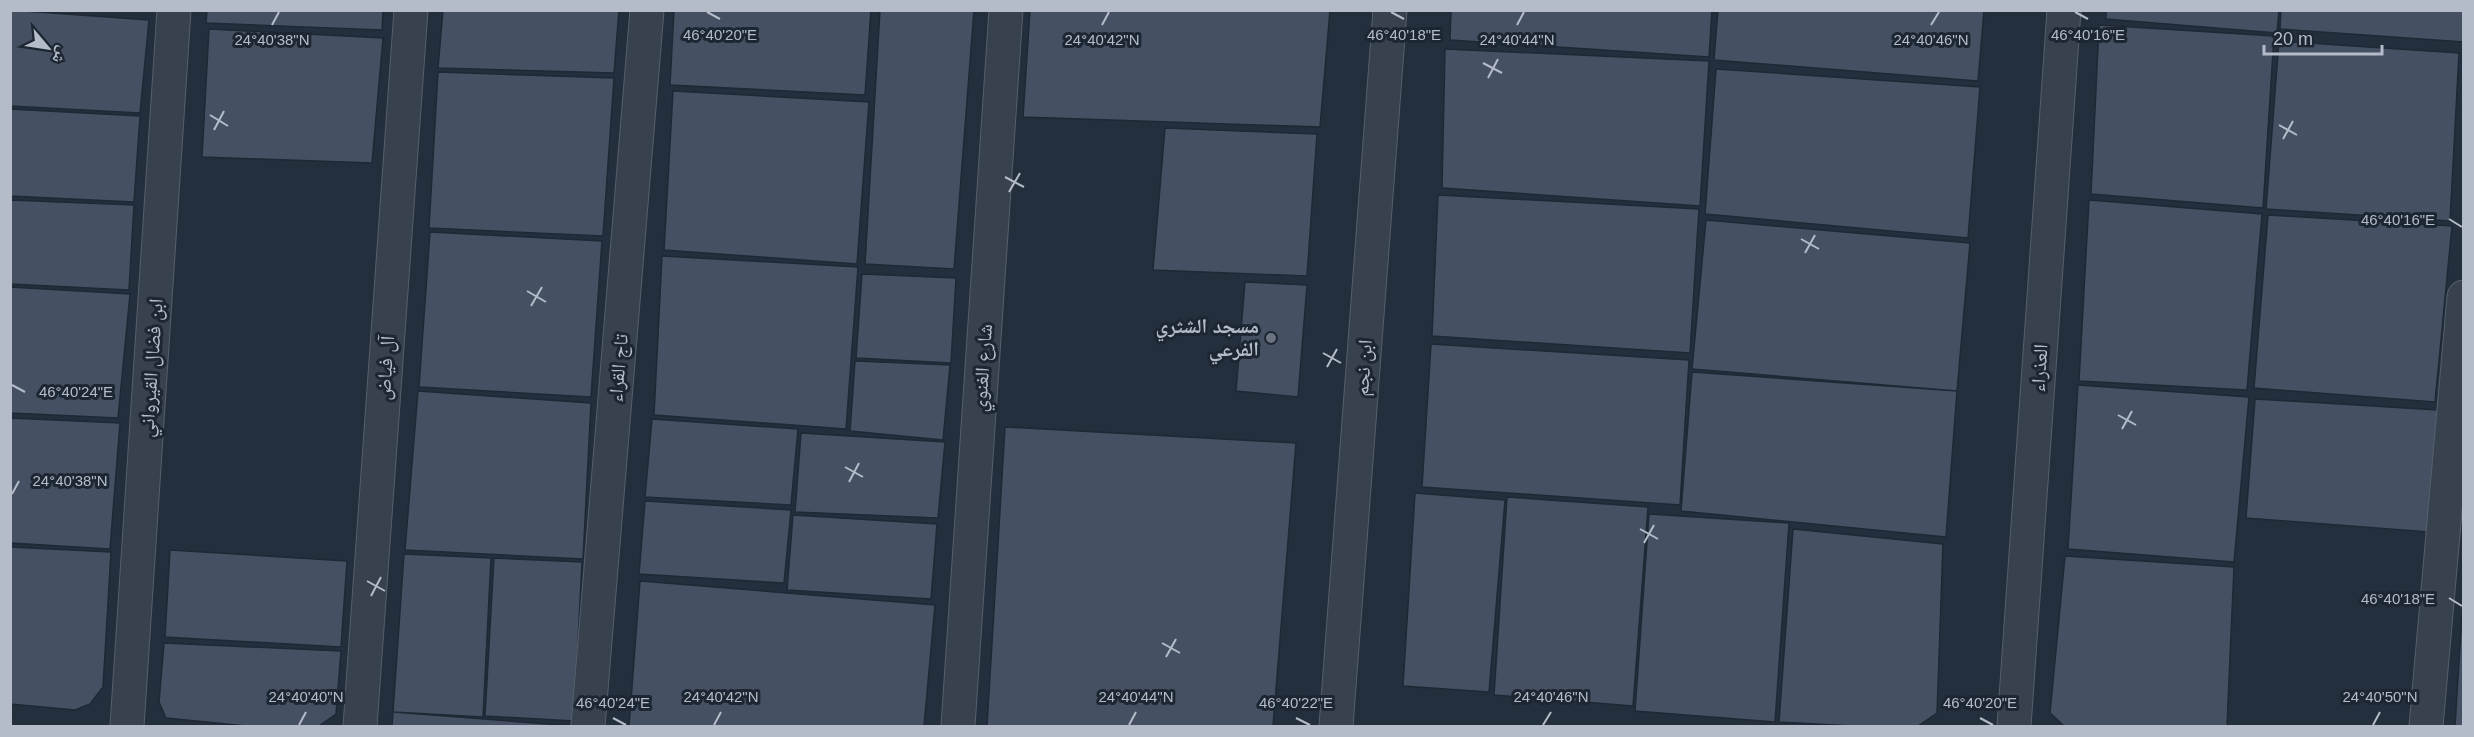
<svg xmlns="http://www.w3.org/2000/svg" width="2474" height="737" viewBox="0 0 2474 737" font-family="Arial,'Noto Naskh Arabic',sans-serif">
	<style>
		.building { fill: #455162; stroke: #1f2835; stroke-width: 1.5 }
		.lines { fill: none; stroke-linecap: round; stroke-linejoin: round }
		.minor-casing { stroke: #565f6c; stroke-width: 35 }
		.minor { stroke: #38414e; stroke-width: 33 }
		.ticks { fill: none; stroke: #b4bcc9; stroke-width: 2 }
		.worship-dot { fill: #6b7280; stroke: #1d2633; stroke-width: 2 }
		.labels { text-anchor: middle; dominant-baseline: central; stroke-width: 6; stroke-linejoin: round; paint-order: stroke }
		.poi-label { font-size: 20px; font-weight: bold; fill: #b4bcc9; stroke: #1d2633; text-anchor: end }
		.street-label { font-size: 20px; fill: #b4bcc9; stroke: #1d2633 }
		.ticks-label { font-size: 15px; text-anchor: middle; fill: #b4bcc9; stroke: #1d2633; stroke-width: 6; stroke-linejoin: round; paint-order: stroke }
	</style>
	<rect width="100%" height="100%" fill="#242f3e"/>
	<path class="building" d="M10,10L149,20L140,113L10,106Z
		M207,10H383L382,30L206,23Z
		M443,10H619L614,73L438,68Z
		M674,10H871L865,95L670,85Z
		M880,10H974L954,269L865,264Z
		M1030,10H1330L1320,127L1023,117Z
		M1451,10H1712L1709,57L1450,40Z
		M1718,10H1984L1978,81L1714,60Z
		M2106,10H2279L2277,33L2106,19Z
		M2281,10H2464V42L2280,29Z
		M2099,25L2274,36L2263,208L2091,194Z
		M209,29L383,38L372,163L202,157Z
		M2279,41L2459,53L2450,221L2266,209Z
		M1445,49L1709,61L1700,206L1442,188Z
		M1716,69L1980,87L1968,238L1705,214Z
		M438,72L614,78L603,236L429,228Z
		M673,91L869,102L857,264L664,250Z
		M10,109L140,116L134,202L10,196Z
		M1165,128L1317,134L1307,276L1153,270Z
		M1438,195L1699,209L1690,353L1432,336Z
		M10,200L134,205L129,290L10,284Z
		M2089,200L2262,214L2247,390L2079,381Z
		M2268,215L2452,226L2435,402L2254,388Z
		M1706,220L1970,243L1957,391L1692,369Z
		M430,232L602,241L591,397L419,387Z
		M662,256L858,267L846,429L654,415Z
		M862,274L956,278L951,363L856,358Z
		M1245,282L1307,285L1298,397L1236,391Z
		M10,287L130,294L118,418L10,413Z
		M1431,344L1689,360L1680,505L1422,487Z
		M855,361L950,365L943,440L850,431Z
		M1692,372L1957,391L1946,537L1681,511Z
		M2078,385L2249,397L2234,562L2068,549Z
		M418,391L591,403L583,559L405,550Z
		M2255,399L2438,410L2429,532L2246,518Z
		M10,418L120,423L110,549L10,543Z
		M652,419L798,429L791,505L645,497Z
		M1005,427L1296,443L1273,726H987Z
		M801,433L945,442L938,518L795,512Z
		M1415,493L1505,500L1489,692L1403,686Z
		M1507,497L1648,507L1633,706L1494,695Z
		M645,501L791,510L784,583L639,574Z
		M1649,514L1789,523L1775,722L1635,711Z
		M793,515L937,524L931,599L787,590Z
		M1793,529L1943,544L1937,713L1918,726H1853L1779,722Z
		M10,547L111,552L103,687L90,704L75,710L10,704Z
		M170,550L347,561L341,647L165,637Z
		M404,554L491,558L483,717L393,712Z
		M2065,556L2234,567L2227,726H2064L2050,713Z
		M494,558L582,562L574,721L485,716Z
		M640,581L935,605L924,726H629Z
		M2464,583V726H2455Z
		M164,643L341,651L336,714L319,726H246L166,718L159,702Z
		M393,712L574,726H392Z"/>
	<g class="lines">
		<g class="minor-casing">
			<path id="minor" d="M127,726L174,10
				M360,726L411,10
				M588,726L647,10
				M958,726L1006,10
				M1336,726L1390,10
				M2014,726L2064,10
				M2426,726L2464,297"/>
		</g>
		<use href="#minor" class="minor"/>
	</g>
	<path class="ticks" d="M707,12L720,19M1391,12L1404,19M2075,12L2088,19M272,25L279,12M1102,25L1109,12M1517,25L1524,12M1931,25L1939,12M1483,63L1502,73M1488,78L1498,59M210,115L228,126M2279,125L2297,135M214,130L224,111M2283,139L2293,121M1005,177L1024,187M1009,192L1020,173M2449,219L2462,227M1801,239L1819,249M1805,253L1815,235M527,291L546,302M531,306L542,287M1323,353L1341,363M1327,367L1337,349M12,385L25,392M2118,415L2136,425M2122,429L2132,411M845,467L863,477M849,482L859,463M12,494L19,481M1640,529L1658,539M1644,543L1654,525M367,581L385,591M371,596L381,577M2449,598L2462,606M1162,643L1180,653M1166,657L1176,639M613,718L626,725M1296,718L1310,725M1980,718L1993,725M299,725L306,712M714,725L721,712M1129,725L1136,712M1543,725L1551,712M2373,725L2380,712"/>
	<circle class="worship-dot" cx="1271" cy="338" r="6"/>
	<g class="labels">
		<g class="poi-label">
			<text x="1259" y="326">مسجد الشثري<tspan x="1259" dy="23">الفرعي</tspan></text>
		</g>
		<g class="street-label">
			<text transform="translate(151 368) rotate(-86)">ابن فضال القيرواني</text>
			<text transform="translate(385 368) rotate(-86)">آل فياض</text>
			<text transform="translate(618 368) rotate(-85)">تاج القراء</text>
			<text transform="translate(982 368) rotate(-86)">شارع الغنوي</text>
			<text transform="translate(1363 368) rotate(-86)">ابن نجم</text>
			<text transform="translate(2039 368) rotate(-86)">العذراء</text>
		</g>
	</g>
	<g class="ticks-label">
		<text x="720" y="40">46°40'20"E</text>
		<text x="1404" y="40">46°40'18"E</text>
		<text x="2088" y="40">46°40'16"E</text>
		<text x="272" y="45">24°40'38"N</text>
		<text x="1102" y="45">24°40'42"N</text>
		<text x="1517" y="45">24°40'44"N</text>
		<text x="1931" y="45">24°40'46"N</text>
		<text x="2398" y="225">46°40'16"E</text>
		<text x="76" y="397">46°40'24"E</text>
		<text x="70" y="486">24°40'38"N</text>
		<text x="2398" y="604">46°40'18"E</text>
		<text x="306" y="702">24°40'40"N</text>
		<text x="721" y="702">24°40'42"N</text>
		<text x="1136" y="702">24°40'44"N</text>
		<text x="1551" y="702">24°40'46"N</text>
		<text x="2380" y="702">24°40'50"N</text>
		<text x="613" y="708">46°40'24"E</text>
		<text x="1296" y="708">46°40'22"E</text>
		<text x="1980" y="708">46°40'20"E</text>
	</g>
	<rect width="2474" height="737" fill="none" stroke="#b4bcc9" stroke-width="24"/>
	<g transform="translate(48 48) rotate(119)" stroke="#1d2633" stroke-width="4.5" paint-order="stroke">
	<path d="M0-4.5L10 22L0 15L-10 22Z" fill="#b4bcc9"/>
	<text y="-9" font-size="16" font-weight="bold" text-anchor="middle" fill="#b4bcc9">ش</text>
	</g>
	<path d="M2264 45v9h118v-9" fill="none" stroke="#b4bcc9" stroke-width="3"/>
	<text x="2273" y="45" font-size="18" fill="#b4bcc9" stroke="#1d2633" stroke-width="4.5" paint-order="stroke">20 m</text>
</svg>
